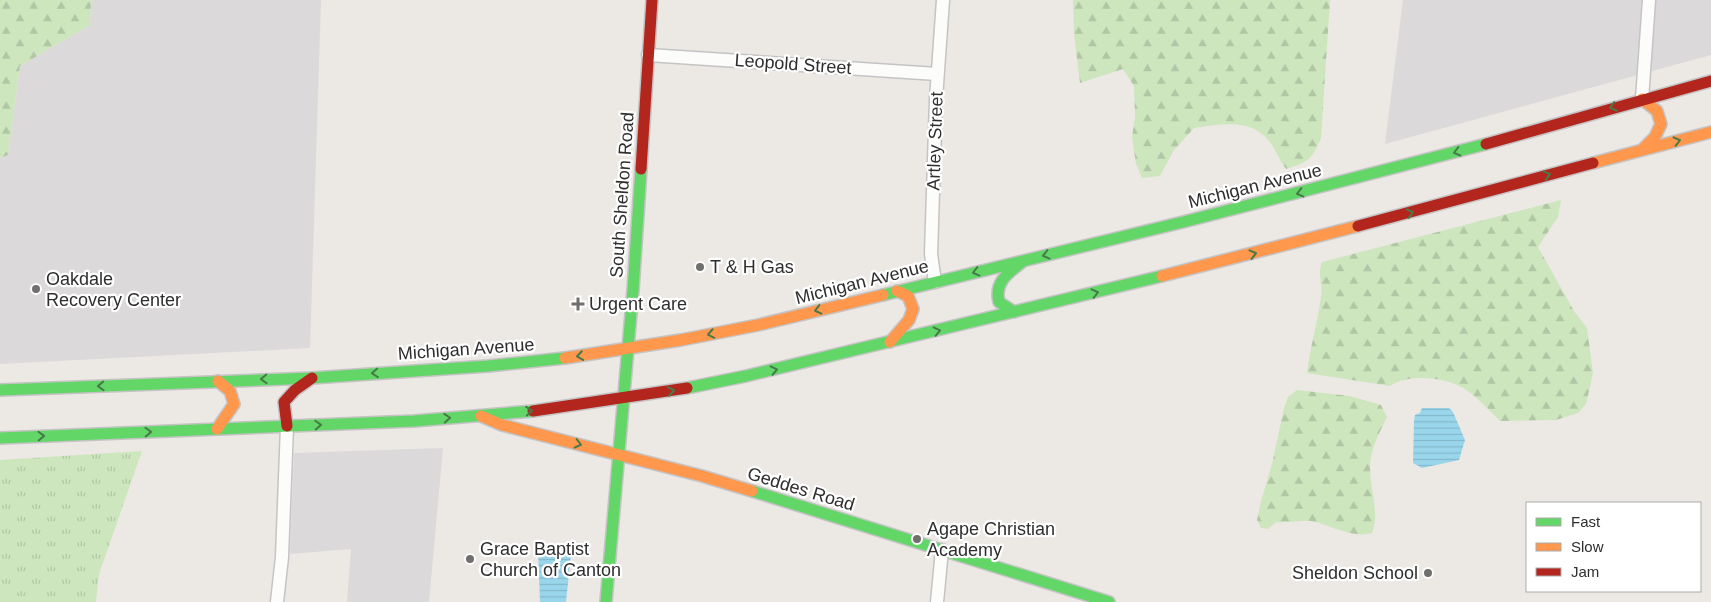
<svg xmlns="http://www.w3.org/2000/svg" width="1711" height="602" viewBox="0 0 1711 602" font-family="Helvetica,sans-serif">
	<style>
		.industrial { fill: #dcd9db }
		.grass { fill: url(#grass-tufts) }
		.forest { fill: url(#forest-firs) }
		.water { fill: url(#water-rules) }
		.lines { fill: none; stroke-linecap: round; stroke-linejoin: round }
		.street-casing { stroke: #c5c4c5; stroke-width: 15 }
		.fast-casing { stroke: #c5c4c5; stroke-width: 14 }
		.slow-casing { stroke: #c5c4c5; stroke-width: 14 }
		.jam-casing { stroke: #c5c4c5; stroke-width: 14 }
		.street { stroke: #fcfcfb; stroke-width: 12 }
		.fast { stroke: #63d668; stroke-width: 11 }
		.slow { stroke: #ff974d; stroke-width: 11 }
		.jam { stroke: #b3261e; stroke-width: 11 }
		.oneway { stroke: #467a48 }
		.poi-dot { fill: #706f6e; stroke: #fff; stroke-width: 2 }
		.labels { text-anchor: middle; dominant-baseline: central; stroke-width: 4.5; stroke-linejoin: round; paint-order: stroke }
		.street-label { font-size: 18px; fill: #2e2e2e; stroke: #fff }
		.poi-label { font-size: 18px; fill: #2e2e2e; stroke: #fff; text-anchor: start }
	</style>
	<defs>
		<pattern id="grass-tufts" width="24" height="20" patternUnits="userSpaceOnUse" patternTransform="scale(1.25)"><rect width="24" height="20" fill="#cee6be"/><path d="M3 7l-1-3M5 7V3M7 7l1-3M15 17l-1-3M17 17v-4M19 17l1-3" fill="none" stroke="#b1c6a4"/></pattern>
		<pattern id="forest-firs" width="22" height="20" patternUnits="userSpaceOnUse" patternTransform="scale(1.25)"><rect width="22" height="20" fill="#cee6be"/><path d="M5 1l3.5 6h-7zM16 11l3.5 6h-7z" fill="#b1c6a4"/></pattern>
		<pattern id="water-rules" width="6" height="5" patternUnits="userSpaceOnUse" patternTransform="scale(1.25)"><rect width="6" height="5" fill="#99d6ec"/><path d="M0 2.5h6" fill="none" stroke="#84b8cb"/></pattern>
	</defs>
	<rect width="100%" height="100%" fill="#ece8e4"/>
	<path class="industrial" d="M91,0H321L310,348L0,364V158L8,155L20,66L90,25Z
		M1403,0H1711V55L1385,144Z
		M443,448L429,602H347L351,549L290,554L294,453Z"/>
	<path class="grass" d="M142,451L99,574L96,602H0V460Z"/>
	<path class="forest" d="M0,0H91L90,25L20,66L8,155L0,158Z
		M1073,0H1330L1321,138C1312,160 1308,162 1286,169C1280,161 1277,153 1272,145C1254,117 1222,124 1194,128L1174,150L1160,176L1142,178L1136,164L1132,137L1135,117L1134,86L1123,69L1080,83L1074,34Z
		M1561,200L1558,217L1538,247L1574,311L1587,328L1593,373L1586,404L1578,413L1556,420L1500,421C1489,410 1478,398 1465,389C1447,377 1409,373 1390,386L1307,373C1310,347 1318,322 1321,296C1323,284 1317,274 1322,262Z
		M1297,390L1350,396L1381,405L1387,417C1379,433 1370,450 1370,468C1370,492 1380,511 1372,533C1352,539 1331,525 1311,521C1306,520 1284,523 1276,522L1268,529L1261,528L1257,520L1261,501L1272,464L1284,408L1288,397Z"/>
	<path class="water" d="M1422,408H1449L1453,412L1465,440L1459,460L1422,468L1413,463L1414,421L1415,415L1420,413Z
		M545,545L567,547L571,555L566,602H540L538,549Z"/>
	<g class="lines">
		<g class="street-casing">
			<path id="street" d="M648,55L937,74
				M1642,99L1649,0
				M935,282L931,254L936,99L943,0
				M277,602L282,557L287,426
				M937,602L942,550"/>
		</g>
		<g class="fast-casing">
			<path id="fast" d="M883,295L1183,222L1486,144
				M1014,312L999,302C994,282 1008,273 1022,262
				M687,388L746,376L1162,276
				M0,390L312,378L488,366L565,358
				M0,438L414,421L533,411
				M752,491L1109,602
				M606,602L633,290L641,169"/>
		</g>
		<g class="slow-casing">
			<path id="slow" d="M1642,99L1657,111L1661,124L1655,137L1642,150
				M1593,163L1711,132
				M1162,276L1358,226
				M890,342L909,320L913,309L908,296L897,291
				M565,358L681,340L758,325L883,295
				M481,416L502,425L702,476L752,491
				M217,429L234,404L230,391L218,381"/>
		</g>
		<g class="jam-casing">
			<path id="jam" d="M1486,144L1711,81
				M641,169L652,0
				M1358,226L1593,163
				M533,411L687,388
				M287,426L284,402L295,390L312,378"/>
		</g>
		<use href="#street" class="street"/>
		<use href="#fast" class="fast"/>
		<use href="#slow" class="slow"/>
		<use href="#jam" class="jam"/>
	</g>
	<defs><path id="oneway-chevron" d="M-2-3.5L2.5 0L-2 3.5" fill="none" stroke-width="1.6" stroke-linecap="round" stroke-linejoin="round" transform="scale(1.25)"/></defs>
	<g class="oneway">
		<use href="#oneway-chevron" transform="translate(1613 107) rotate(164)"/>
		<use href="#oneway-chevron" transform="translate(1677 141) rotate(-14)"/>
		<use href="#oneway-chevron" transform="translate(1457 152) rotate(166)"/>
		<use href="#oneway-chevron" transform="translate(1547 175) rotate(-15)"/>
		<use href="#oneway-chevron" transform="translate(1300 193) rotate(166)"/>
		<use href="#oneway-chevron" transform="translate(1410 213) rotate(-15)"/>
		<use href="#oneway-chevron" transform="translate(1253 254) rotate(-14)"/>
		<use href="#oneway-chevron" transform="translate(1046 255) rotate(166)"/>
		<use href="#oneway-chevron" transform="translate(976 272) rotate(166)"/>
		<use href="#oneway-chevron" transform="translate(1095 293) rotate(-14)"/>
		<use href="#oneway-chevron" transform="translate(818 310) rotate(166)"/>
		<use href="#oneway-chevron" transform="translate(937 331) rotate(-13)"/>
		<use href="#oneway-chevron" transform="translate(711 334) rotate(169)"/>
		<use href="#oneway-chevron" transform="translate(580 356) rotate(172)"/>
		<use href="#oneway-chevron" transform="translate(774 370) rotate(-13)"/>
		<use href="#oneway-chevron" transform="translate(375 373) rotate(176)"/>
		<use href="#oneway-chevron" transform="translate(264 379) rotate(178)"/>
		<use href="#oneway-chevron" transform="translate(101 386) rotate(178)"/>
		<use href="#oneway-chevron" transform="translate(671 391) rotate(-10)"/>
		<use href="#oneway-chevron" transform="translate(529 411) rotate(-5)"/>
		<use href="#oneway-chevron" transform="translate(447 418) rotate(-4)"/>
		<use href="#oneway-chevron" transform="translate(318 425) rotate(-3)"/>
		<use href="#oneway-chevron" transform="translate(148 432) rotate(-2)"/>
		<use href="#oneway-chevron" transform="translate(41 436) rotate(-2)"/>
		<use href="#oneway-chevron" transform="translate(578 444) rotate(14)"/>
	</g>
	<g class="poi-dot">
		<circle cx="700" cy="267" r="5"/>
		<circle cx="36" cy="289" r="5"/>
		<path d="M575.5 296.5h5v5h5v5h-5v5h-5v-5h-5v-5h5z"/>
		<circle cx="917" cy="539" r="5"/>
		<circle cx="470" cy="559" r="5"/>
		<circle cx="1428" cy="573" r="5"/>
	</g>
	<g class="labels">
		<g class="street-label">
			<text transform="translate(793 64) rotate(4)">Leopold Street</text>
			<text transform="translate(935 141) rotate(-88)">Artley Street</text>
			<text transform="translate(1255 186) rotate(-14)">Michigan Avenue</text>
			<text transform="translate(622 195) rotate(-86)">South Sheldon Road</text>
			<text transform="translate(862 282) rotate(-14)">Michigan Avenue</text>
			<text transform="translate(466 349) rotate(-4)">Michigan Avenue</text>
			<text transform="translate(801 489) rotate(17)">Geddes Road</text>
		</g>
		<g class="poi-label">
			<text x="710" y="267">T &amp; H Gas</text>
			<text x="46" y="279">Oakdale<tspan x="46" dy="21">Recovery Center</tspan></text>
			<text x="589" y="304">Urgent Care</text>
			<text x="927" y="529">Agape Christian<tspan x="927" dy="21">Academy</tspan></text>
			<text x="480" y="549">Grace Baptist<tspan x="480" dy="21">Church of Canton</tspan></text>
			<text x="1418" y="573" text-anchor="end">Sheldon School</text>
		</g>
	</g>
	<rect x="1526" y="502" width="175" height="90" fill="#ffffff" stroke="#ababab"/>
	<rect x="1536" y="518" width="25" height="8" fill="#63d668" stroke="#ababab"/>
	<text x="1571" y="527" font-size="15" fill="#2e2e2e">Fast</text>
	<rect x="1536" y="543" width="25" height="8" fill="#ff974d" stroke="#ababab"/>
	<text x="1571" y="552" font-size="15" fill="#2e2e2e">Slow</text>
	<rect x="1536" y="568" width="25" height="8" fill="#b3261e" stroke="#ababab"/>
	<text x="1571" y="577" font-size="15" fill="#2e2e2e">Jam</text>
</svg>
